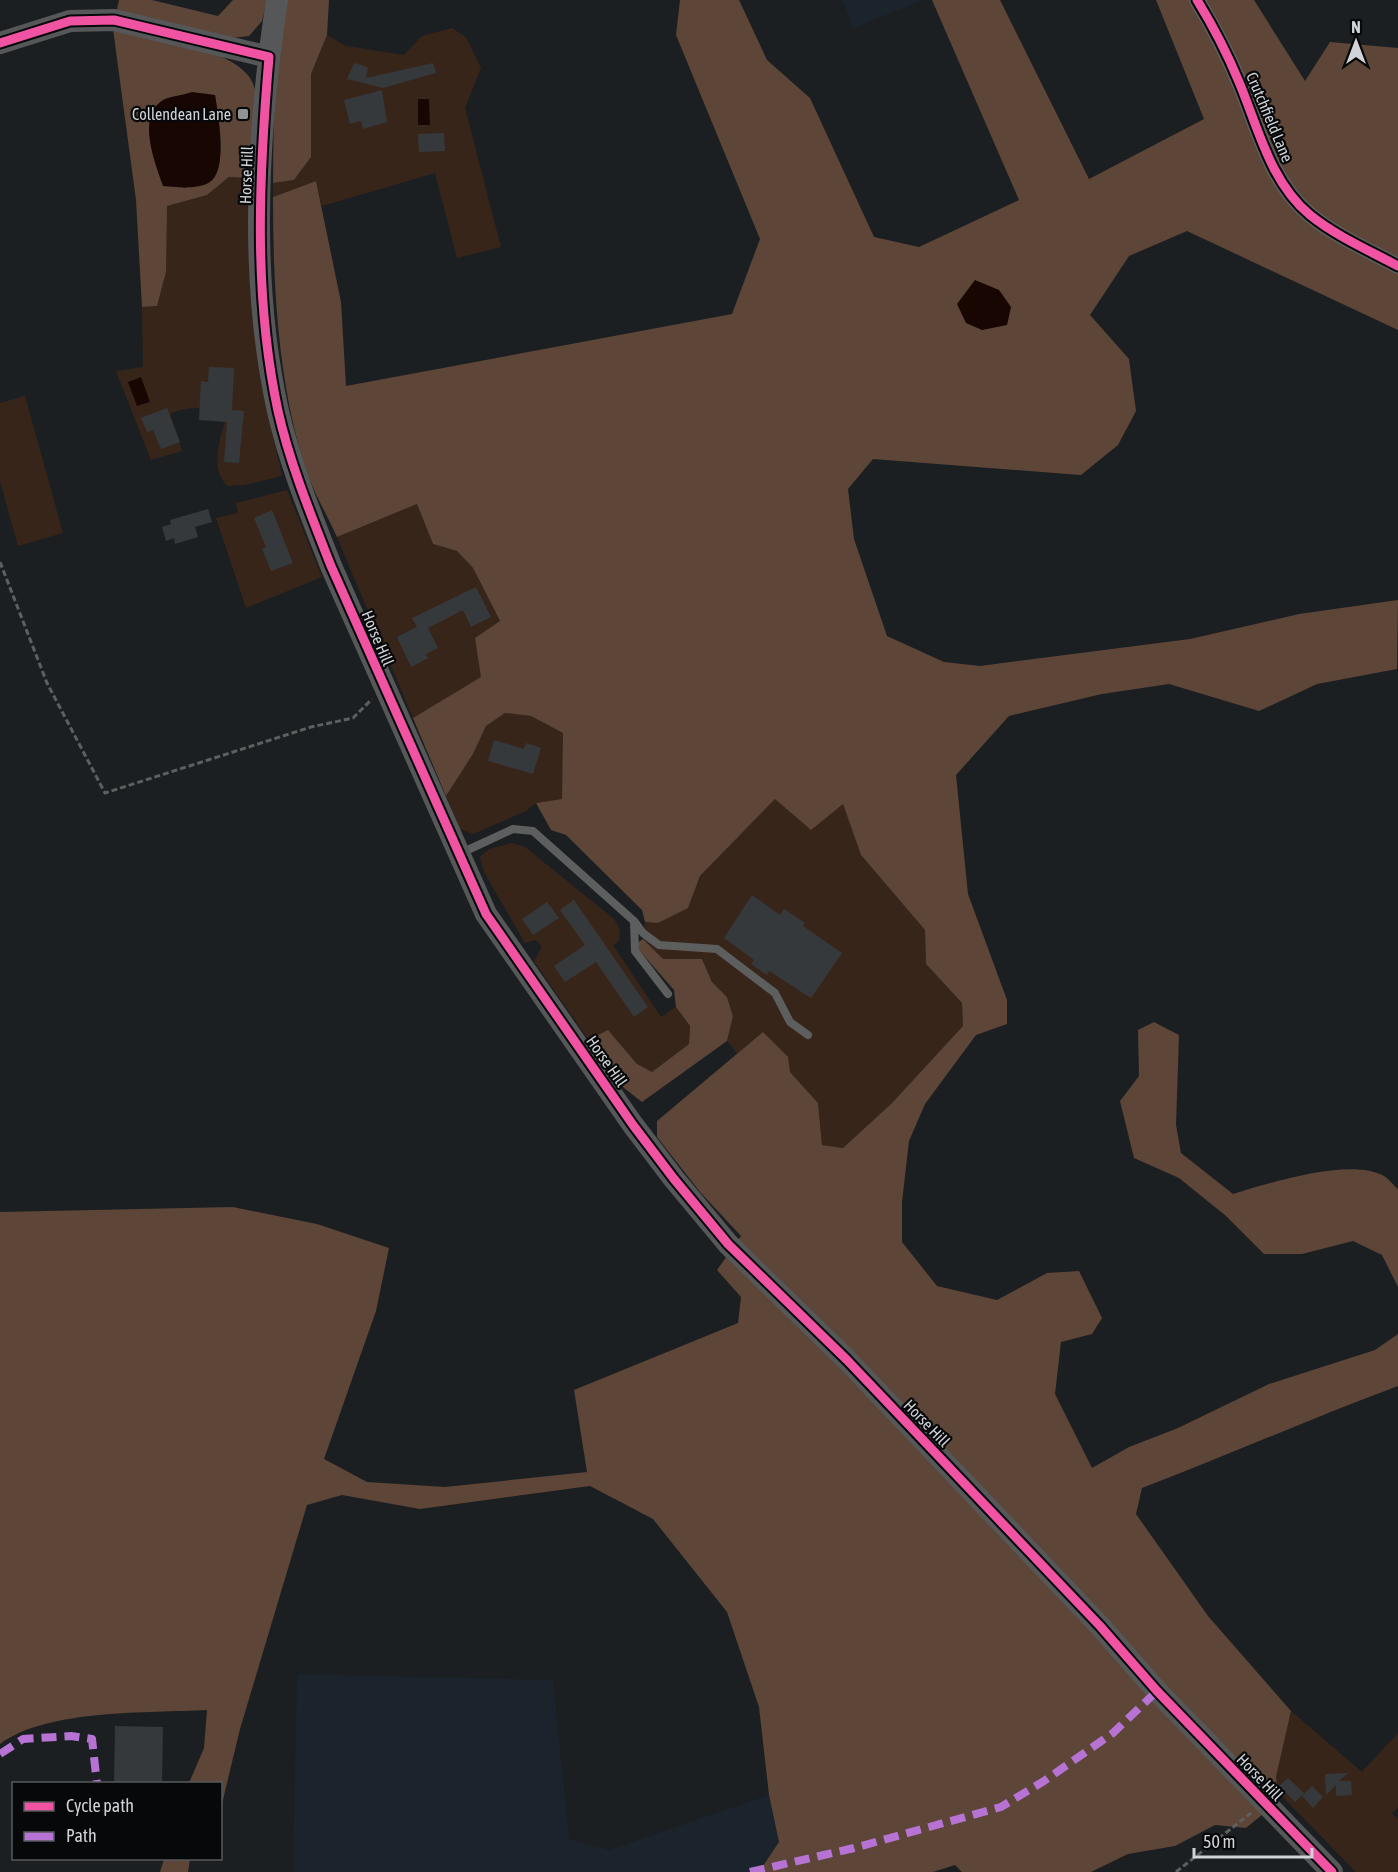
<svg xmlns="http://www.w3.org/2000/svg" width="1398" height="1872" viewBox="0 0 1398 1872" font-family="'Asap Condensed',sans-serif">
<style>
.built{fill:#1b242c}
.green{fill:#38251a}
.forest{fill:#5d4537;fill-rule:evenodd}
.water{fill:#180603}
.building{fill:#36393b}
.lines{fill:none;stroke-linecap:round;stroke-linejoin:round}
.path{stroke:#5d5f60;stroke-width:3;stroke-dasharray:6 3;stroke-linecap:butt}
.lane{stroke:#5d5f5f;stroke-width:8}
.street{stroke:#5d5f5f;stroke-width:16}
.secondary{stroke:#565758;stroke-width:22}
.quiet{stroke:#b673d3;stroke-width:8;stroke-dasharray:15 8;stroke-linecap:butt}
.cycleway-casing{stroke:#06080a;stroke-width:13}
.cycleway{stroke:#f153a3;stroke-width:9}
.poi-dot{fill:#919497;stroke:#06080a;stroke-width:2}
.labels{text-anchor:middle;stroke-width:4.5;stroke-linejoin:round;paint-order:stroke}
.poi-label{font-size:16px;fill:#d0d3d7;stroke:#06080a;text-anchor:end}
.street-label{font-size:16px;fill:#d0d3d7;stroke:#06080a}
</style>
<rect width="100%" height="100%" fill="#1c1f21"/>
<!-- built -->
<path class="built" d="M842,0H923L854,28Z
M297,1674L553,1680L569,1839L609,1850L769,1795L779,1842L759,1872H293Z"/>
<!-- green -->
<path class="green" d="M452,28L466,37L481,68L465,108L501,247L457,258L435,173L322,206L316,181L273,197V183L294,180L311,157V74L327,35L346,46L404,55L422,36Z
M229,177L249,178L247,198L260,378L282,476L245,485L227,486C208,466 222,434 228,411C208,408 188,405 170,414L182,451L151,460L116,371L143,367L142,307L157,306L166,272V206L207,195Z
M25,396L63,533L18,546L0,481V403Z
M287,490L322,577L246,608L216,518L238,513L236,503Z
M417,504L433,544L457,551L473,568L500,622L475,638L482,677L413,718L337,537Z
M505,713L531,716L564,733L562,800L536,803L526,811L473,834L460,829L446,796L473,754L486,726Z
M775,798L843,803L861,855L925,930L926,964L962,1003L963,1026L892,1103L843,1148L822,1145L818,1103L790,1072L750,1042L738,1054L727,1041L733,1016L727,997L712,982L702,959H663L643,939L645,922L658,923L688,908L700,876Z
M512,843L525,847L614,919L620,929L619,941L613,945L661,1017L676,1007L690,1026L689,1044L652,1072L637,1064L608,1031L588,1039L534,961L542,947L536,940L525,943L484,872L480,857L489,849Z
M1291,1711L1362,1772L1398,1733V1807L1392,1813L1398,1819V1872H1356L1278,1792L1276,1777Z"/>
<!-- forest -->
<path class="forest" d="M119,0H152L218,16L233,0H267L262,21L249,36L232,38L116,14Z
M285,0H329L327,35L311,74V157L294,180L273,183L274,91Z
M680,0H739L767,60L810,98L874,237L919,247L1019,200L932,0H1000L1089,179L1204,119L1156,0H1254L1305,81L1330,42L1398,48V330L1187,231L1129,256L1090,315L1129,359L1136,411L1118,445L1081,475L873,459L848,489L854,539L887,636L944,662L980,666L1190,639L1299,614L1398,600L1397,669L1317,684L1259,711L1169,684L1102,694L1009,716L956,775L968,894L1007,1000V1024L976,1035L925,1104L909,1141L902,1202V1242L937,1286L997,1300L1047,1273L1079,1271L1102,1318L1092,1334L1061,1342L1055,1394L1092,1468L1129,1447L1178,1428L1269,1384L1375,1350L1398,1334V1386C1312,1418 1228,1455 1142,1488L1136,1514L1208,1616L1291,1711L1276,1777L1278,1792L1263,1814L1246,1828L1215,1825L1175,1846L1128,1854L1091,1872H962L955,1865L933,1872H759L779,1842L769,1795L759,1707L727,1612L653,1519L590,1486L420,1509L342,1495L307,1505L240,1729L221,1808L220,1784L189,1783L204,1748L207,1710C149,1713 47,1709 0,1744V1212L233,1207L317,1224L389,1248L376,1311L324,1459L367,1482L445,1487L587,1472L574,1390L738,1323L741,1297L717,1270L741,1236L700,1192L657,1137V1121L763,1032L788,1057L790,1072L818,1103L822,1145L843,1148L892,1103L963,1026L962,1003L926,964L925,930L861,855L843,804L811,830L775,799L700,876L688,908L658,923L645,922L642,910L566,835L551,830L536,803L562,799L563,733L531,716L505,713L486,726L473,754L446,796L413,718L481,677L475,638L500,621L473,568L457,551L433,544L417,504L337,537C327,515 314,493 306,470C278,384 273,287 273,197L316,181L341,302L346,386L732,314L760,239L676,35Z
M113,29C147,35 249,49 255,90C258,111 251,155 249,178L229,177L207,195L167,206L166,272L157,306L142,307L136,200ZM215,95C218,116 228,164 211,180C205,185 191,186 183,188Z
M643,939L663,959H702L712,982L727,997L733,1016L727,1041L642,1102L624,1088L588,1040L608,1030L637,1064L652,1072L689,1044L690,1026L676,1007L674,990L639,950L637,943Z
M1154,1022L1179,1035L1176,1125L1181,1153L1233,1194C1270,1183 1350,1157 1384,1176C1389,1179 1394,1186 1398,1189V1287L1382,1255L1353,1241L1302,1254H1264L1226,1216L1179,1178L1134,1158L1120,1101L1139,1076L1138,1030Z
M164,1859H190L188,1872H160Z"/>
<!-- water -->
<path class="water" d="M192,92L215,95C218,115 228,170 210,182C197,190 177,187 163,186C155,163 135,114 165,99C173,96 184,95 192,92Z
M418,99H429L430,125H418Z
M975,280L999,290L1011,307L1007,325L982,330L966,323L957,304Z
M141,377L150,402L137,406L128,382Z"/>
<!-- building -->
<path class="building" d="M354,63L368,67L366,78L433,63L436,73L383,88L347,79Z
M382,90L387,122L363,129L361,121L350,124L344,100Z
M444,133L445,151L419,152L418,134Z
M209,367L234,368L232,410L244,411L239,463L224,462L227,422L199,420L201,381L208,382Z
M167,408L180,442L161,449L153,430L147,432L141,418Z
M208,509L212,522L195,527L198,537L175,544L174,538L166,541L162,527L171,524L170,520Z
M272,510L293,563L271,571L262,549L266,547L254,518Z
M476,587L491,617L471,627L463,610L428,628L438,648L426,654L428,658L411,667L397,637L417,627L412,618Z
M494,740L524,749L526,743L541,748L533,774L488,761Z
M752,895L780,915L784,909L805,923L803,926L842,953L811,998L769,971L767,975L751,964L754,960L724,938Z
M574,900L648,1007L634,1017L596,962L565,982L554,966L585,945L560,910Z
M547,902L559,918L533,935L522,919Z
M115,1726L163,1727L162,1784H114Z
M1348,1773L1339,1781H1351L1352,1795L1336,1796V1785L1326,1795L1325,1774Z
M1288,1778L1304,1793L1295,1802L1279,1786Z
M1312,1786L1323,1797L1313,1808L1302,1796Z"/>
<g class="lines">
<!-- path -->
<path class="path" d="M0,562L47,683L105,793L311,727L353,718L372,699
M1176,1872L1251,1813"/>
<!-- lane -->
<path class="lane" d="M459,854L513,829L533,831L634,921L635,951L668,994
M635,922L643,933L659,945L717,949L775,993L790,1022L808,1035"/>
<!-- street -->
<path class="street" d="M1197,0C1213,26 1227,53 1239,82C1258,127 1270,182 1310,215C1336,236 1368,250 1398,266"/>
<!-- secondary -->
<path class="secondary" d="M277,0C257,132 249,280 278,411C290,464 311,515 331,566L486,914L633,1125L674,1179L728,1244L847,1360L1100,1626L1157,1691L1332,1872
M0,43L70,21L114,20L269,57"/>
<!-- quiet -->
<path class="quiet" d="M0,1754L23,1739L71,1736L92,1739L97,1784
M750,1872L854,1848L1001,1807L1044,1781L1113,1733L1157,1691"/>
<defs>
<path id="cycleway" d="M1197,0C1213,26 1227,53 1239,82C1258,127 1270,182 1310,215C1336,236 1368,250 1398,266
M0,43L70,21L114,20L269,57C259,174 253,295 278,411C290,464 311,515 331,566L486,914L633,1125L674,1179L728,1244L847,1360L1100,1626L1157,1691L1332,1872"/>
</defs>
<!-- cycleway casing -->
<use href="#cycleway" class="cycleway-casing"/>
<!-- cycleway -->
<use href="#cycleway" class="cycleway"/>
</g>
<!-- markers -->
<rect class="poi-dot" x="237" y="108" width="12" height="12" rx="3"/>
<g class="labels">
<!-- poi labels -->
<g class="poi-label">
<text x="231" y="120">Collendean Lane</text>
</g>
<!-- street labels -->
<g class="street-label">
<text transform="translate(1270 117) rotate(67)" y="6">Crutchfield Lane</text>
<text transform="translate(246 175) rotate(-88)" y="6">Horse Hill</text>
<text transform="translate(378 638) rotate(67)" y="6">Horse Hill</text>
<text transform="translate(607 1061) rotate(55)" y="6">Horse Hill</text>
<text transform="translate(927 1423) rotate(46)" y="6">Horse Hill</text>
<text transform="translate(1260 1777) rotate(46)" y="6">Horse Hill</text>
</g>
</g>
<!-- legend -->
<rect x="12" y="1782" width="210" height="78" fill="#06080a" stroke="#57595c" stroke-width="1.5"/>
<rect x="24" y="1802" width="30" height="9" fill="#f153a3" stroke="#57595c" stroke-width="1.5"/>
<text x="66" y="1812" font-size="18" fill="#d0d3d7">Cycle path</text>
<rect x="24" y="1832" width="30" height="9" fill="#b673d3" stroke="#57595c" stroke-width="1.5"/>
<text x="66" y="1842" font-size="18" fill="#d0d3d7">Path</text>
<!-- north arrow -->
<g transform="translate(1356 42)" stroke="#06080a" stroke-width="4.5" paint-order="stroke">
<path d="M0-4.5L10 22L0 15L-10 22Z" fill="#d0d3d7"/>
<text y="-9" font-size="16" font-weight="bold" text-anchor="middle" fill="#d0d3d7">N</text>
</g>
<!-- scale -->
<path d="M1194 1848v9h118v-9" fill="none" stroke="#d0d3d7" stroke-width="3"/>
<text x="1203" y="1848" font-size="18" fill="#d0d3d7" stroke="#06080a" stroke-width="4.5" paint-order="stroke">50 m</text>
</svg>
